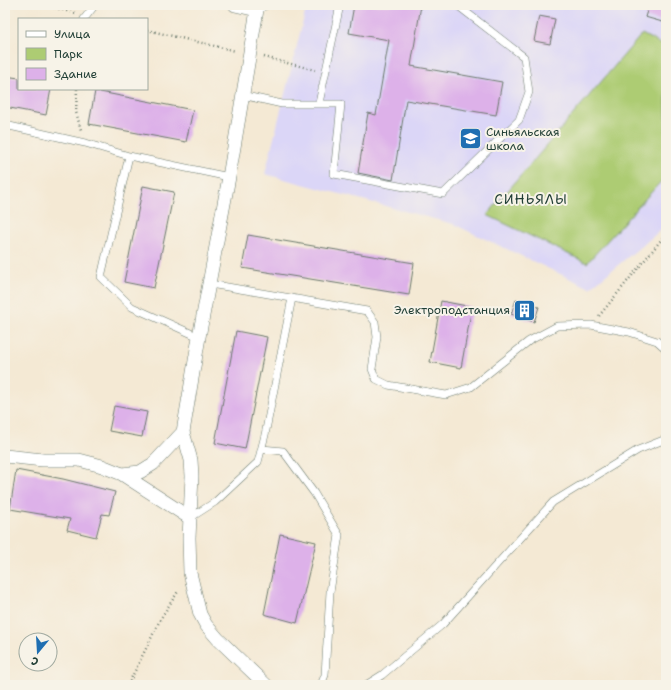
<svg xmlns="http://www.w3.org/2000/svg" width="671" height="690" viewBox="0 0 671 690" font-family="'Shantell Sans',sans-serif">
<style>
.built{fill:#dbd6f7}
.green{fill:#adcc73;stroke:#668454}
.building{fill:#ddb1e9}
.lines{fill:none;stroke-linecap:round;stroke-linejoin:round}
.service-casing{stroke:#6a796c;stroke-width:8}
.minor-casing{stroke:#6a796c;stroke-width:14}
.path{stroke:#6a796c;stroke-width:2.5;stroke-dasharray:1 3;stroke-linecap:butt}
.service{stroke:#fff;stroke-width:7}
.minor{stroke:#fff;stroke-width:13}
.labels{text-anchor:middle;stroke-width:4;stroke-linejoin:round;paint-order:stroke}
.poi-label{font-size:12px;fill:#1f3d34;stroke:#f7f3e8;text-anchor:start}
.quarter-label{font-size:14px;letter-spacing:1px;fill:#1f3d34;stroke:#f7f3e8}
</style>
<rect width="100%" height="100%" fill="#f7f3e8"/>
<filter id="ink" filterUnits="userSpaceOnUse"><feTurbulence type="fractalNoise" baseFrequency=".025" numOctaves="2"/><feDisplacementMap in="SourceGraphic" scale="8" xChannelSelector="R" yChannelSelector="G"/><feConvolveMatrix kernelMatrix="1 2 1 2 8 2 1 2 1" color-interpolation-filters="sRGB"/></filter>
<filter id="wash" filterUnits="userSpaceOnUse"><feTurbulence type="fractalNoise" baseFrequency=".012" numOctaves="4" result="noise"/><feDisplacementMap in="SourceGraphic" scale="16" xChannelSelector="R" yChannelSelector="G"/><feGaussianBlur stdDeviation="0.9" result="paint"/><feColorMatrix in="noise" values="0 0 0 0 0 0 0 0 0 0 0 0 0 0 0 0 0 1.4 0 .05"/><feComposite in="paint" operator="in"/></filter>
<g filter="url(#wash)">
<rect width="100%" height="100%" fill="#f4e9d4"/>
<!-- built -->
<path class="built" d="M307,5H666V226L590,288L453,224L265,174Z"/>
<!-- green -->
<path class="green" d="M642,34L666,47V176L587,263L487,215Z"/>
<g id="blocks">
<!-- building -->
<path class="building" d="M354,5H421L411,66L502,82L496,115L406,100L393,180L358,173L368,113L376,115L389,40L349,33Z
M649,5L666,10V23L645,17Z
M539,16L555,19L550,44L534,41Z
M5,76L19,78V89H51L46,115L5,107Z
M95,91L193,110L186,142L89,124Z
M143,186L174,192L154,288L124,282Z
M248,235L414,263L409,295L242,268Z
M516,300L539,307L534,322L511,314Z
M441,301L472,307L461,368L430,362Z
M236,331L267,337L245,449L215,443Z
M114,406L147,412L142,437L109,431Z
M16,470L63,479L115,492L109,515L102,514L96,537L67,530L70,519L10,509Z
M280,534L316,542L297,623L264,614Z"/>
</g>
</g>
<g filter="url(#ink)">
<use href="#blocks" fill-opacity="0" stroke="#6a796c" stroke-width="1"/>
<g class="lines">
<defs>
<path id="service" d="M257,10L267,5
M84,19L95,5
M242,95L282,104H341L334,174L443,194L519,120L529,92L524,57L457,5
M319,103L340,5
M5,125L85,143L129,156L229,177
M129,156L101,277L132,307L199,337
M210,284L367,311L375,322L377,337L372,369L376,379L388,385L446,395L471,387L529,341L557,326L591,325L629,332L657,341L666,349
M262,449L283,451L314,493L339,535L330,592L325,675L321,685
M190,518L215,502L258,462L265,435L292,298
M366,685L382,675L443,624L553,502L638,450L666,439"/>
<path id="minor" d="M235,5L257,10L229,177L199,337L183,432L191,460L192,476L189,538L190,573L200,614L206,625L218,639L266,685
M5,456L43,460H79L102,466L122,474L140,472L153,464L183,432
M122,474L190,518"/>
</defs>
<!-- service casing -->
<use href="#service" class="service-casing"/>
<!-- minor casing -->
<use href="#minor" class="minor-casing"/>
<!-- path -->
<path class="path" d="M43,5L75,13
M147,30L236,51
M264,57L315,70
M77,89L76,112L81,130
M599,316L666,234
M128,685L161,618L179,590"/>
<!-- service -->
<use href="#service" class="service"/>
<!-- minor -->
<use href="#minor" class="minor"/>
</g>
</g>
<!-- icons -->
<defs>
<symbol id="school-square" viewBox="-11 -11 22 22"><rect x="-9" y="-9" width="18" height="18" rx="4" fill="#1f6fb2" stroke="#f7f3e8"/><path d="M0-5L7-2L0 1L-7-2ZM-4 1L0 2.5L4 1V4Q0 6-4 4Z" fill="#fff"/></symbol>
<symbol id="building-square" viewBox="-11 -11 22 22"><rect x="-9" y="-9" width="18" height="18" rx="4" fill="#1f6fb2" stroke="#f7f3e8"/><path d="M-4-6H4V6H1V3H-1V6H-4ZM-2.5-4.3h1.7v1.8h-1.7ZM.8-4.3h1.7v1.8H.8ZM-2.5-1h1.7V.8h-1.7ZM.8-1h1.7V.8H.8Z" fill="#fff"/></symbol>
</defs>
<g fill-rule="evenodd">
<use href="#school-square" x="458" y="126" width="25" height="25"/>
<use href="#building-square" x="512" y="298" width="25" height="25"/>
</g>
<g class="labels">
<!-- poi labels -->
<g class="poi-label">
<text x="486" y="136">Синьяльская<tspan x="486" dy="14">школа</tspan></text>
<text x="510" y="314" text-anchor="end">Электроподстанция</text>
</g>
<!-- quarter labels -->
<g class="quarter-label">
<text x="531" y="204">СИНЬЯЛЫ</text>
</g>
</g>
<!-- margin -->
<rect width="671" height="690" fill="none" stroke="#f7f3e8" stroke-width="20"/>
<!-- legend -->
<rect x="18" y="18" width="130" height="72" fill="#f7f3e8" stroke="#a1aaa0"/>
<rect x="26" y="31" width="20" height="6" fill="#ffffff" stroke="#a1aaa0"/>
<text x="54" y="38" font-size="12" fill="#1f3d34">Улица</text>
<rect x="26" y="48" width="20" height="12" fill="#adcc73" stroke="#a1aaa0"/>
<text x="54" y="58" font-size="12" fill="#1f3d34">Парк</text>
<rect x="26" y="68" width="20" height="12" fill="#ddb1e9" stroke="#a1aaa0"/>
<text x="54" y="78" font-size="12" fill="#1f3d34">Здание</text>
<!-- north arrow -->
<g transform="translate(38 652) rotate(198)"><circle r="19" fill="#f7f3e8" stroke="#a1aaa0"/>
<path d="M0-3L7 15L0 10L-7 15Z" fill="#1f6fb2"/>
<text y="-6" font-size="11" font-weight="bold" text-anchor="middle" fill="#1f3d34">С</text>
</g>
</svg>
